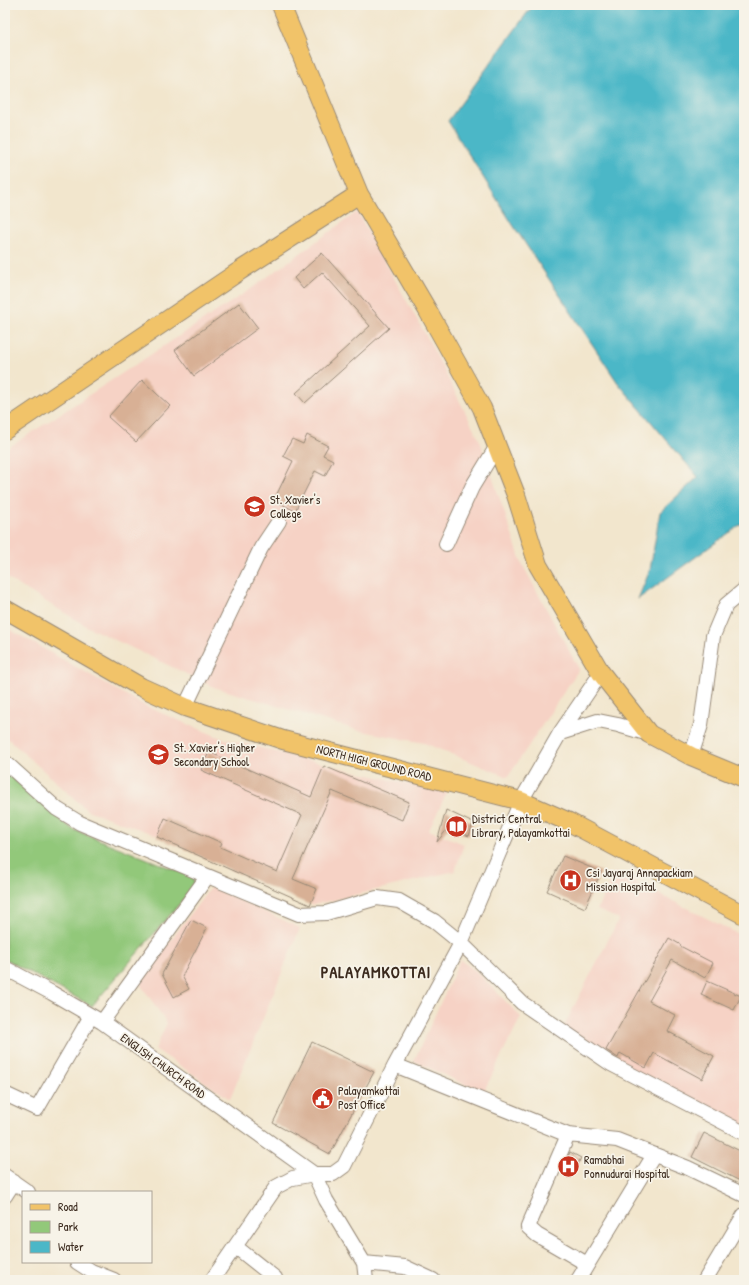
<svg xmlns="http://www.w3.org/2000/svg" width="749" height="1285" viewBox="0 0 749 1285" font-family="'Patrick Hand',sans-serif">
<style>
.built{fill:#f6d2c5}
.green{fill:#92c87a;stroke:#66794c}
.water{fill:#4bb7c7;stroke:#437072}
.building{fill:#d8b095}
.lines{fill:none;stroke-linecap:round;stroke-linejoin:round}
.minor-casing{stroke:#968876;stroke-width:16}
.major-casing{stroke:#968876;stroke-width:20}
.minor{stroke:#fff;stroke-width:14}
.major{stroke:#f1c369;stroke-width:18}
.labels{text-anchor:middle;stroke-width:3.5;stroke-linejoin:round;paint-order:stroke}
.poi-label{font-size:12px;fill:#3b2a1e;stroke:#f7f3e8;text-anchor:start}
.street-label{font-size:12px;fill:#3b2a1e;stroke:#f7f3e8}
.district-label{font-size:16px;font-weight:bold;letter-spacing:1px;fill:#3b2a1e;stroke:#f7f3e8}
</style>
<rect width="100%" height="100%" fill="#f7f3e8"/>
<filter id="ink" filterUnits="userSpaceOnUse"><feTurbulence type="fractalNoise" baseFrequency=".025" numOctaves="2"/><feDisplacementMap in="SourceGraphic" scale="8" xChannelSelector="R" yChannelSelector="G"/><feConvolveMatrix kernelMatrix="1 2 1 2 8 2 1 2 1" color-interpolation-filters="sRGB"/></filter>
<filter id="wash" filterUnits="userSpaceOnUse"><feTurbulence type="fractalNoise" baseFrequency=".012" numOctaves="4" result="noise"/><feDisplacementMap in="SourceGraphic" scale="16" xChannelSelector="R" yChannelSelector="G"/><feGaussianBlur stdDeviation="0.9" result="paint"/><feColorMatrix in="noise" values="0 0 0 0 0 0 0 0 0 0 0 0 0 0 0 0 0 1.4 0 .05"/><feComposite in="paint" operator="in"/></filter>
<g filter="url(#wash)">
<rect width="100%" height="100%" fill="#f2e6cd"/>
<!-- built -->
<path class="built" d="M357,212L429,341L480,441L522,564L579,669L508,777L424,743L357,730L214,687L88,627L5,577V450L248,291Z
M5,627L147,707L221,738L360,773L447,792L429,830L464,844L455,871L313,905L156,835L87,810L5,736Z
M615,872L744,937V1127L620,1065L563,1028L619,919L597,910Z
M211,887L300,928L230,1099L155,1049L167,1023L139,982Z
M460,960L476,971L521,1017L483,1093L414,1061Z"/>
<!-- green -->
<path class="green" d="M5,772L72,829L193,877L194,887L92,1006L5,959Z"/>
<!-- water -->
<path class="water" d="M533,5H744V522L638,599L650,570L660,512L698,477L618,383L513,225L448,121Z"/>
<g id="blocks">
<!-- building -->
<path class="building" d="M322,253L389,328L305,403L296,393L370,326L322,272L303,289L294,278Z
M239,303L258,328L194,376L175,350Z
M142,380L170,406L136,442L108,417Z
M307,435L328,446L323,455L333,460L325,476L315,471L295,511L274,500L293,461L283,456L292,439L303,444Z
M209,752L311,797L324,766L409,802L402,820L332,791L293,879L317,889L310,905L157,837L165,818L222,843L220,847L277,872L302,815L201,770Z
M446,810L473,823L469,836L448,828L437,842Z
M563,856L601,872L585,908L547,891Z
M191,920L207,928L182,976L189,989L174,997L162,974Z
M669,938L681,945L680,946L713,963L705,978L672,960L649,1001L675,1015L667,1031L714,1056L702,1079L654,1053L646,1068L620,1053L618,1058L606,1050Z
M707,981L741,996L734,1010L701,995Z
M312,1042L374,1072L330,1154L273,1123Z
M704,1133L744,1153V1183L692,1157Z
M570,1152L581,1158L572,1175L562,1170Z"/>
</g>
</g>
<g filter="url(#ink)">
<use href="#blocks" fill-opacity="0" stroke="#968876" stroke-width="1"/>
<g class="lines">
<defs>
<path id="minor" d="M446,544L472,487L497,446
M185,707L261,548L279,521
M560,733L598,721L618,725L649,734
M691,756L701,725L713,636L726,605L744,590
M5,762L57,809L80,823L299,914L326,913L377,898L399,901L434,921L461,943L522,1003L611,1064L744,1133
M5,968L52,993L102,1022L314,1174
M102,1022L207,877
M395,1065L568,1135L617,1140L688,1168L744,1195
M5,1094L37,1109L91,1016
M568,1135L528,1227L537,1235L587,1264
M314,1174L326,1200L364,1263L366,1280
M5,1176L28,1192
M5,1196L14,1182
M236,1247L275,1278V1280
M77,1262L91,1271L114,1280
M364,1263L405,1267L433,1280
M212,1280L276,1187L293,1178L314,1174H333L344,1166L395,1065L461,943L521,801L560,733L601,673
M578,1280L654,1155
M705,1280L744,1215"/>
<path id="major" d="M281,5L359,194L428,311L482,408L516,495L538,565L601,673L649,734L691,756L744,778
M5,430L241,270L359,194
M5,609L141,687L185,707L283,740L521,801L569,822L744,915"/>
</defs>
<!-- minor casing -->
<use href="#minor" class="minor-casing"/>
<!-- major casing -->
<use href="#major" class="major-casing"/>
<!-- minor -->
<use href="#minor" class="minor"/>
<!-- major -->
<use href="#major" class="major"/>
</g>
</g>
<!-- icons -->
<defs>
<symbol id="university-disc" viewBox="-11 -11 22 22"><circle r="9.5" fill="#c8321e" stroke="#f7f3e8"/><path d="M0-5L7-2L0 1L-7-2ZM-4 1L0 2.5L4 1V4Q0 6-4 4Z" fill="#fff"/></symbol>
<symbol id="school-disc" viewBox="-11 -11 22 22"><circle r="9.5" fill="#c8321e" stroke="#f7f3e8"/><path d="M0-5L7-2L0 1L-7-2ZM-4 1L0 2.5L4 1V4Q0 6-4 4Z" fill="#fff"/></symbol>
<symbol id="library-disc" viewBox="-11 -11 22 22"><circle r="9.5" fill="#c8321e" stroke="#f7f3e8"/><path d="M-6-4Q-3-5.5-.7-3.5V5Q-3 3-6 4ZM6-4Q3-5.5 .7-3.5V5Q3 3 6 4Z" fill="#fff"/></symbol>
<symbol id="hospital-disc" viewBox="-11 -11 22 22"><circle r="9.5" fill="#c8321e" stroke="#f7f3e8"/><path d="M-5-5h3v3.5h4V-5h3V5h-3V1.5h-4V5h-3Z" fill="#fff"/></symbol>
<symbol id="civic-disc" viewBox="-11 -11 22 22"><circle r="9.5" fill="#c8321e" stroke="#f7f3e8"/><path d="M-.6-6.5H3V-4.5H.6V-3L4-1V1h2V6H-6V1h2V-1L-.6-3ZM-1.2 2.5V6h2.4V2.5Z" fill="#fff"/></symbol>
</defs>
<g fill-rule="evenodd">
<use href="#university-disc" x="242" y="494" width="25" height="25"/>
<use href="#school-disc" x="146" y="742" width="25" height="25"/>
<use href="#library-disc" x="444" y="814" width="25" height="25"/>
<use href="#hospital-disc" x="558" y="868" width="25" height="25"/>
<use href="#civic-disc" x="310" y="1086" width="25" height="25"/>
<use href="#hospital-disc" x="556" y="1154" width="25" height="25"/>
</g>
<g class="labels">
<!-- poi labels -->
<g class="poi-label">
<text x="270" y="504">St. Xavier's<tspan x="270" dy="14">College</tspan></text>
<text x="174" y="752">St. Xavier's Higher<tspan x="174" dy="14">Secondary School</tspan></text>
<text x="472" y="823">District Central<tspan x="472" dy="14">Library, Palayamkottai</tspan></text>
<text x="586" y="877">Csi Jayaraj Annapackiam<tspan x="586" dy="14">Mission Hospital</tspan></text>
<text x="338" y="1095">Palayamkottai<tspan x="338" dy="14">Post Office</tspan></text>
<text x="584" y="1164">Ramabhai<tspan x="584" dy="14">Ponnudurai Hospital</tspan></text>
</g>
<!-- street labels -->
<g class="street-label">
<text transform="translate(374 763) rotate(14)" y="4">NORTH HIGH GROUND ROAD</text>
<text transform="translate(163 1066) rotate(36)" y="4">ENGLISH CHURCH ROAD</text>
</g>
<!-- district labels -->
<g class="district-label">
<text x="376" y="978">PALAYAMKOTTAI</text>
</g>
</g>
<!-- margin -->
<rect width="749" height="1285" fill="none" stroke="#f7f3e8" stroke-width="20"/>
<!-- legend -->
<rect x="22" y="1191" width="130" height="72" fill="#f7f3e8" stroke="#aca397"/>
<rect x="30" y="1204" width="20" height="6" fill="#f1c369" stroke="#aca397"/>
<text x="58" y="1211" font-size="12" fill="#3b2a1e">Road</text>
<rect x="30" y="1221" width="20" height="12" fill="#92c87a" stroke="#aca397"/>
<text x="58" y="1231" font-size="12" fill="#3b2a1e">Park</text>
<rect x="30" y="1241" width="20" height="12" fill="#4bb7c7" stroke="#aca397"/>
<text x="58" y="1251" font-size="12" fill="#3b2a1e">Water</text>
</svg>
